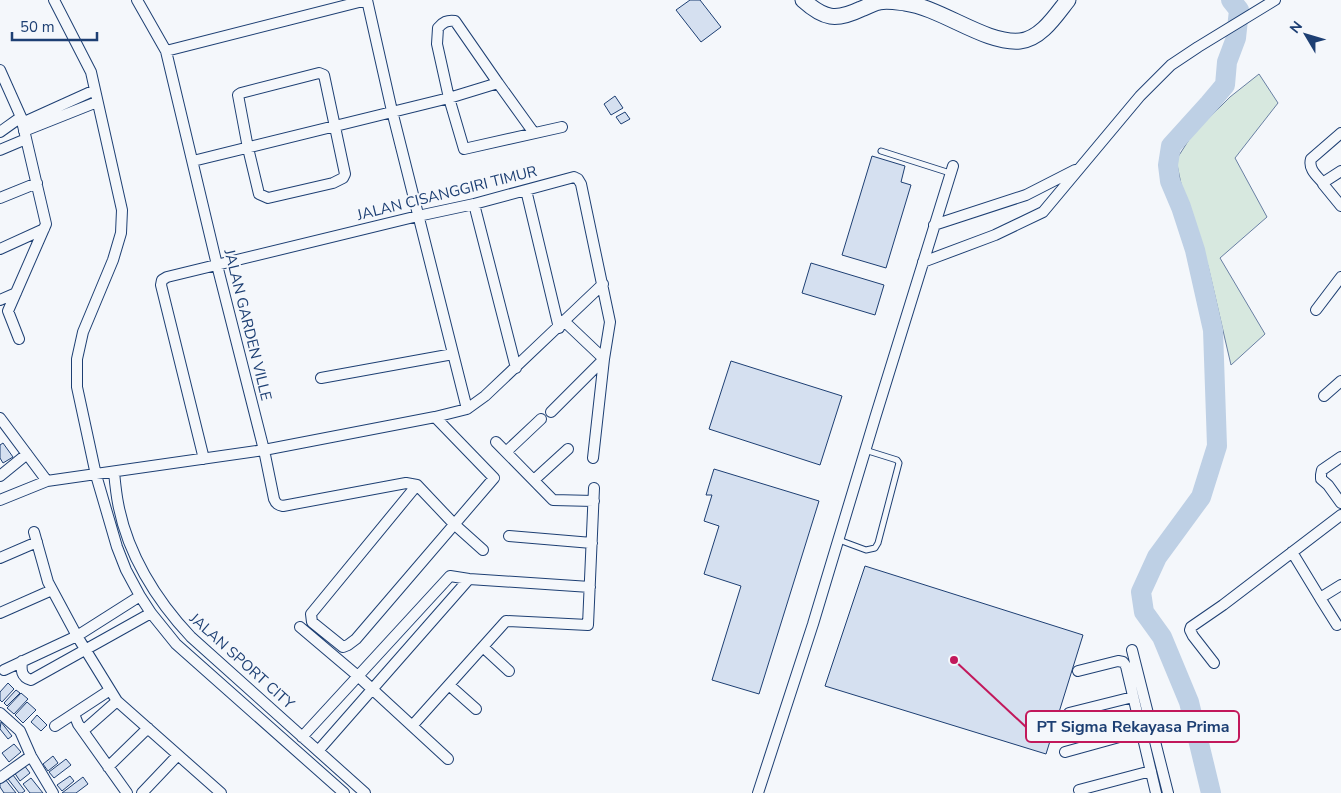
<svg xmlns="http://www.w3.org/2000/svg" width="1341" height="793" viewBox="0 0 1341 793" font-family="'Nunito Sans',sans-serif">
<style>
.green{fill:#d7e8df;stroke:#687fa3}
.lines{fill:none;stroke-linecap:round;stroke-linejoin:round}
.river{stroke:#bed0e5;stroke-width:20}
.building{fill:#d5e0f0;stroke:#1d3f73}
.lane-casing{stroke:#1d3f73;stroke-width:7}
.street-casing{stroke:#1d3f73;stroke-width:12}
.secondary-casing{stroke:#1d3f73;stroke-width:17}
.lane{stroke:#f4f7fb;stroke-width:5}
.street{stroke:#f4f7fb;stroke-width:10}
.secondary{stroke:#f4f7fb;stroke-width:15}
.labels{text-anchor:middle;stroke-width:4;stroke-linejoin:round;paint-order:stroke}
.street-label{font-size:15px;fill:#1d3f73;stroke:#f4f7fb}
.leader{fill:none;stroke:#c2185b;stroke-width:2}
.callout-dot{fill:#c2185b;stroke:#f4f7fb;stroke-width:2}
.callout{fill:#f4f7fb;stroke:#c2185b;stroke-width:2}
.callout-label{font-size:16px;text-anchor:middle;font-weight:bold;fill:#1d3f73}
</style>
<rect width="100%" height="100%" fill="#f4f7fb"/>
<!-- green -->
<path class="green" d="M1259,74L1278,103L1235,158L1267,217L1220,258L1265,334L1231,365L1208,266L1184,198L1176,160L1192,135L1230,97Z"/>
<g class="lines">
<!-- river -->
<path class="river" d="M1211,793L1189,702L1162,637L1144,612L1141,592L1157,557L1201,497L1217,446L1213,330L1195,250L1181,207L1170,181L1168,165L1171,146L1209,104L1225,85L1227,62L1236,38L1239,10L1231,0"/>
</g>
<!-- building -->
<path class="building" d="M690,0H700L721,27L701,42L676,10Z
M615,96L623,108L611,115L604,104Z
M625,112L630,119L621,124L616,117Z
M872,156L905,166L901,182L911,185L886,268L842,255Z
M811,263L884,285L875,315L802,293Z
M731,361L842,396L820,465L709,429Z
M3,443L13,457L3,463L0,458V445Z
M714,469L819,501L759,694L712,680L741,586L704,574L719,526L704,521L712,495H706Z
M865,566L1083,635L1046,754L825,686Z
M8,683L14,689L2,702L0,700V692Z
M16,690L20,693L7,706L4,703Z
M21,693L28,699L14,714L7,708Z
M27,702L36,710L23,723L15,715Z
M37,715L47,725L41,731L31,722Z
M1,722L12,736L8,739L0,729Z
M14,744L21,752L9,762L2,753Z
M53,756L58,763L48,771L43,764Z
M66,759L71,765L54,778L49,772Z
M24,765L30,773L20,781L14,772Z
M13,775L25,791L22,793H19L8,779Z
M70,776L74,781L62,791L57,785Z
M83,777L88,784L76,793H62Z
M31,778L43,793H30L23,784Z
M5,779L16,793H4L0,787V783Z"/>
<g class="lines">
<defs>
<path id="lane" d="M881,151L950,173
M839,540L866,550L875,548L878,543L899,463L897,460L865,450"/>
<path id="street" d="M54,0L91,72L122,210L121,233L113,260L83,332L77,359V387L96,475L117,547L126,570L140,596L151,613L176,644L344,793
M367,0L392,111L467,409
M166,51L367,0
M0,70L21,117L46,224L8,311L19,339
M319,73L324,75L345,174L343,178L333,183L268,198L259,194L248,148L238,95L241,93Z
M498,83L534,133
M22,123L95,90
M24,131L97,102
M0,132L21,117
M0,150L26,139
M193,161L449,98L498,83L455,21C447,20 443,22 438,28L437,44L449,98L464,149L562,127
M1341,171L1324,182L1323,184L1341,206
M1323,183C1317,176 1308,169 1311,159L1341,133
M526,190L559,328
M0,198L37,183
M474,204L516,368
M934,225L1026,195L1075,170
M0,249L44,229
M923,262L995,235L1043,212L1140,96L1171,65L1198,47L1275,0
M0,300L16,293
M1316,310L1341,277
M321,378L453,354
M1324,396L1341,381
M551,412L604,359
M0,418L47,481
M496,442L553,500L594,501
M506,452L541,419
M1341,457L1322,470L1321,475V479L1328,485L1341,503
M593,458L604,359
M204,459L161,285L162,280L167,277L418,216L474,204L574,177L578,179L581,184L610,322L604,359L565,322
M114,472C115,482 116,493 118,503C127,553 156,600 191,637L365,793
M0,476L27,454
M534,480L568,449
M417,485L311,614L312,622L343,647L348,645L356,639L494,478L435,417
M0,500L47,481L264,450L217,265L166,51L137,0
M34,532L48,582L77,636L117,701L221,793
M509,536L592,543
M483,550L454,524L417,485L406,483L283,506C278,505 276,504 274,499L264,450L435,417L467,409L485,396L603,284
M1292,552L1320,598L1341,585
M0,558L37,542
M1320,598L1337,625
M0,613L52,590
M300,627L359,677L448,759
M483,647L509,671
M1132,650L1168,793
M22,661C21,670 21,677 31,680L151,613
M1214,663L1193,636L1190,630L1191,627L1223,605L1341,515
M4,670L77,636L140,596
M1078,671L1118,661L1123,662L1126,666L1156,793
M449,685L476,709
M0,713L20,731L31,756L53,793
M1069,713L1133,697
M74,714L78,724L127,793
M55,726L110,690
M412,726L506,621L588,625L594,488
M83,731L117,701
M302,737L450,576L469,579L590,587
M318,751L469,579
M1065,752L1141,731
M108,767L148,728
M0,778L31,756
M1079,790L1151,771
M142,793L178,755
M758,793L813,624L875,418L953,166"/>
<path id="secondary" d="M803,0C824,19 836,21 861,9C867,7 873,3 879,2C887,0 897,2 905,3C942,8 985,44 1020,41C1041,39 1056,15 1068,0"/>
</defs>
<!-- lane casing -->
<use href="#lane" class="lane-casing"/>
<!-- street casing -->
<use href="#street" class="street-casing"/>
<!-- secondary casing -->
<use href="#secondary" class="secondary-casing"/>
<!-- lane -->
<use href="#lane" class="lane"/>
<!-- street -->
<use href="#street" class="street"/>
<!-- secondary -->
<use href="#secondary" class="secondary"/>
</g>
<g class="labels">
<!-- street labels -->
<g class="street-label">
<text transform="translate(447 193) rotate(-14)" y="5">JALAN CISANGGIRI TIMUR</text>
<text transform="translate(248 325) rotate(76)" y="5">JALAN GARDEN VILLE</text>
<text transform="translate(242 661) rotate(42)" y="5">JALAN SPORT CITY</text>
</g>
</g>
<!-- callouts -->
<path class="leader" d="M954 660L1026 727"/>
<circle class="callout-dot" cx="954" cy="660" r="5"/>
<rect class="callout" x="1026" y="711" width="213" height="31" rx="5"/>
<g class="callout-label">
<text x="1133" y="732">PT Sigma Rekayasa Prima</text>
</g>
<!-- north arrow -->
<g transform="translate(1306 35) rotate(308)" stroke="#f4f7fb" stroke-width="4" paint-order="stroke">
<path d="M0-4L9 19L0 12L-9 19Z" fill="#1d3f73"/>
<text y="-8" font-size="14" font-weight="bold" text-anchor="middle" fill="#1d3f73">N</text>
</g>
<!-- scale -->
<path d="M12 32v8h85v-8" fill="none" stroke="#1d3f73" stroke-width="2.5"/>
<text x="20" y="32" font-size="15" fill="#1d3f73" stroke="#f4f7fb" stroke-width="4" paint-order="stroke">50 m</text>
</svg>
